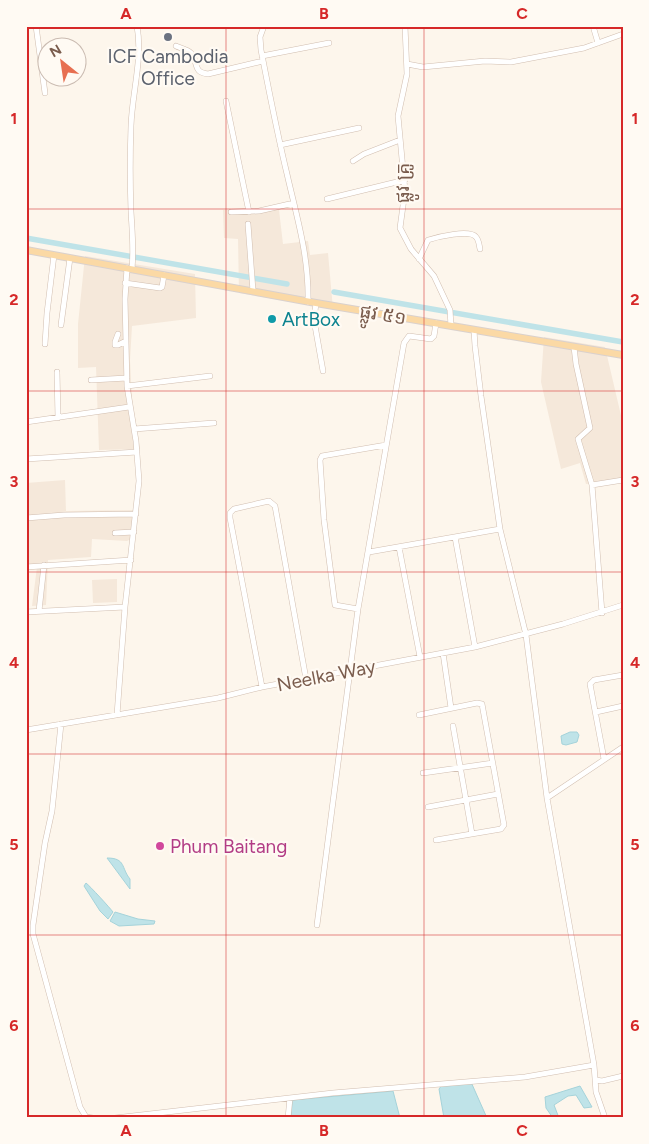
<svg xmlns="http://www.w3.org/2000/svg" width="649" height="1144" viewBox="0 0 649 1144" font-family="Figtree,'Noto Sans Khmer',sans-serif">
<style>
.residential{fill:#f5e8da}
.water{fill:#bfe3e8;stroke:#a5d3da}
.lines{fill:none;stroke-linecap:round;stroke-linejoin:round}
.canal{stroke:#bfe3e8;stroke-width:5.5}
.minor-casing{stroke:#d1beb0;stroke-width:6}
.major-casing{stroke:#dad1cd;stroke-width:8}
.minor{stroke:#fff;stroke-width:5}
.major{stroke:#fbd9a5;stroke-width:6}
.grid{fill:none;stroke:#d62828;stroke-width:1;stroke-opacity:0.55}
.worship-dot{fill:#6b7280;stroke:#fffaf3;stroke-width:2}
.culture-dot{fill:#0f9aa8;stroke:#fffaf3;stroke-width:2}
.hotel-dot{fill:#d1479c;stroke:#fffaf3;stroke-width:2}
.labels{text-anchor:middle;stroke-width:4.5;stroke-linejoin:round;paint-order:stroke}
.worship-label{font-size:19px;fill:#5b616d;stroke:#fffaf3}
.street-label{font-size:19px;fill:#7a5c4d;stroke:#fffaf3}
.culture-label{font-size:19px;fill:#0d838f;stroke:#fffaf3;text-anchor:start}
.hotel-label{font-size:19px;fill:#b23c85;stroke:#fffaf3;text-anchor:start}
.neatline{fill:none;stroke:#d62828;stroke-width:2}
.grid-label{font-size:16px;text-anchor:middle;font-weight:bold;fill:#d62828}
</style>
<rect width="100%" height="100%" fill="#fdf6ec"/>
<!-- residential -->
<path class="residential" d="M223,210H279L283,244L308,241L310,255L328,253L333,309L239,293L238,239L224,238Z
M85,256L195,274L196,318L132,326L130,360L132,400L140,449L99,450L96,367L78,368V324Z
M544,337L605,347L623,424V478L586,484L580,463L561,469L541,382Z
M65,480L66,511L137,510L135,537L127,541L92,539L91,557L48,560L46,605L32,606L37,567H26V483Z
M117,579V602L93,603L92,580Z"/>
<!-- water -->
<path class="water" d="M570,732H577L579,735L577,742L566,745L562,744L561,736Z
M107,858C126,858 121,868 130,879V889Z
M86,883C90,886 110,908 113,912L108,919L100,911L84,886Z
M115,912L138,919L155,921L154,924L119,926L110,921Z
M471,1082L487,1118H444L439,1089L442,1085Z
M580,1086L592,1107L584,1108L576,1095L568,1096L554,1105L559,1118H553L546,1108L545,1097Z
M393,1091L400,1118H291L292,1100Z"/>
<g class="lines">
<!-- canal -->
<path class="canal" d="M26,238L287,284
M334,292L623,342"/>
<defs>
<path id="minor" d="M36,26L45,93
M264,26L260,37L261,50C269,91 277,133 287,174C297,218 309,256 308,302
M405,26L407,74L398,116L405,191L400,228L411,249L434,276L450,310L451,326
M593,26L598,43
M176,46C180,48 187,49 191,53C199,63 192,72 208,74L263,61
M262,56L329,43
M407,64L423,67L485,61L511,62L584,48L623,34
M226,101L249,212
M280,145L359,128
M353,161L364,154L400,140
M327,199L405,180
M231,212L259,211L294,203
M248,224L253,291
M419,259L428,240C437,237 470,229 476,237C479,240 479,245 480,249
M132,269C134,249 132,231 131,211C130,183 130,154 131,126C132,93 143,59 137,26
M125,283L160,288L162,287L164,275
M316,303L314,320L323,371
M61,325L70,258
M474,330L475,346L481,396L500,529L526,635L547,798L594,1065L596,1092L605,1118
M118,334L115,342V345H118L126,341
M45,344L47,313L54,255
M574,347L576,364L590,428L578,439L592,485L602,613
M57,372L58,418
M91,380L127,378
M127,386L210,376
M26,422L129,407
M134,429L214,423
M26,459L137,452
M592,485L623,480
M26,518L64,515L136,514
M115,533L134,532
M455,537L475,647
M399,547L420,657
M369,552L500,529
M26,567L131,560
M358,609L335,605L324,520L320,460L322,456L386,445
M39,611L44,565
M26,612L125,607
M443,653L451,708
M262,687L230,518V513L234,509L269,501L275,506L306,679
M596,712L623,706
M117,715L125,607L139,481L136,441L127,386L125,299L127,268
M419,715L477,703L482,704L504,825L501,829L436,840
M61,724L52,811L45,843L33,925V934L80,1107L86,1117L93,1118
M453,726L472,834
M26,730L218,698L262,687L475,647L563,624L623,605
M604,759L590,684L594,680L623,675
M423,773L493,763
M547,798L623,747
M428,807L498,794
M317,925L358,609L404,343L409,336L431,339L434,336L436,323
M596,1080L602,1081L623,1076
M115,1118L333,1093L525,1077L594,1065
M288,1118L290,1098"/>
<path id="major" d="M26,250L316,303L623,355"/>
</defs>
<!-- minor casing -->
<use href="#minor" class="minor-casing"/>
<!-- major casing -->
<use href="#major" class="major-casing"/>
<!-- minor -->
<use href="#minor" class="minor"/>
<!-- major -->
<use href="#major" class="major"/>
</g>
<!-- grid -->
<path class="grid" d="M226,26V1118M424,26V1118M26,209H623M26,391H623M26,572H623M26,754H623M26,935H623"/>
<!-- markers -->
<circle class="worship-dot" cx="168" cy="37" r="5"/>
<circle class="culture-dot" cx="272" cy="319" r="5"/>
<circle class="hotel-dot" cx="160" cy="846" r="5"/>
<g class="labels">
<!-- worship labels -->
<g class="worship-label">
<text x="168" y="63">ICF Cambodia<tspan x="168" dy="22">Office</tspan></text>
</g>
<!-- street labels -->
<g class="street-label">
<text transform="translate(402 183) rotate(-90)" y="7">ផ្លូវ គ្រូ</text>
<text transform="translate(383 314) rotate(9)" y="7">ផ្លូវ ៥១</text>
<text transform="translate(326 675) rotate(-11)" y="7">Neelka Way</text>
</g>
<!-- culture labels -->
<g class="culture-label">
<text x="282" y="326">ArtBox</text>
</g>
<!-- hotel labels -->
<g class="hotel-label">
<text x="170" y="853">Phum Baitang</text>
</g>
</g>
<!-- border -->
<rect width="649" height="1144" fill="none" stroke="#fffaf3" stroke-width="55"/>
<!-- north arrow -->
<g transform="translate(62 62) rotate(330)"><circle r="24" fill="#fffaf3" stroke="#cabbb1"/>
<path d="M0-4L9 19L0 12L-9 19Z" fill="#e76f51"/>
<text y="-8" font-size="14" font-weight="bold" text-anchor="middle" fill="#7a5c4d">N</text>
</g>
<rect x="28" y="28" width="594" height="1088" class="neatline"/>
<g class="grid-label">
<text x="126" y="19">A</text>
<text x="324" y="19">B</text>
<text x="522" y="19">C</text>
<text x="14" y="124">1</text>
<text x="635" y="124">1</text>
<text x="14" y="305">2</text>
<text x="635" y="305">2</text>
<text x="14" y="487">3</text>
<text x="635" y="487">3</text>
<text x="14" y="668">4</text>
<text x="635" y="668">4</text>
<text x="14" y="850">5</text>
<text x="635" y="850">5</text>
<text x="14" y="1031">6</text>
<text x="635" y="1031">6</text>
<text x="126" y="1136">A</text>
<text x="324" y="1136">B</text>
<text x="522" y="1136">C</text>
</g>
</svg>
